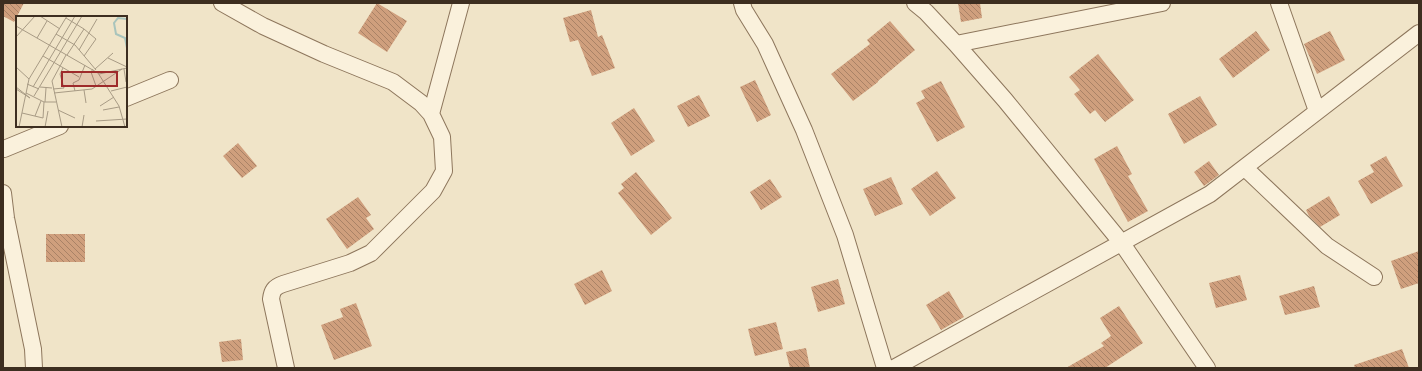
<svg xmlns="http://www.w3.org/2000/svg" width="1422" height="371" viewBox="0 0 1422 371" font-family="'Crimson Pro',serif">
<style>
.building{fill:url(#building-back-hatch)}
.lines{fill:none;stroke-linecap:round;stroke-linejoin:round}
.minor-casing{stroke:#8d765c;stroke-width:18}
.minor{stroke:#faf1dc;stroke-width:16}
.inset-river{fill:none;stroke:#a9c4bc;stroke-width:2}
.inset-road{fill:none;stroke:#a89b85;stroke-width:1}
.view{fill:#9e2a2b;fill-opacity:0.15;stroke:#9e2a2b;stroke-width:2}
.inset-edge{fill:none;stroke:#3d2e20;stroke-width:2}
</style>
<defs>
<pattern id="building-back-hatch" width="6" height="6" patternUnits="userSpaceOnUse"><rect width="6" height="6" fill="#cf9f7d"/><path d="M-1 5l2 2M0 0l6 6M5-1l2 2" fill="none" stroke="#a98266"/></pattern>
</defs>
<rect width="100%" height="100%" fill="#f0e4c8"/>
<!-- building -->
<path class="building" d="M3,3H24L14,22L3,16Z
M377,3L407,21L387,52L358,33Z
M958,3H980L982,18L961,22Z
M591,10L598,37L602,35L615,68L592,76L578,40L570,42L563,18Z
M890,21L915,50L878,81V82L853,101L831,74L870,44L867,40Z
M1256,31L1270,50L1233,78L1219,59Z
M1330,31L1345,60L1317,74L1304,44Z
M1098,54L1134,100L1105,122L1095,110L1090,114L1074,94L1080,90L1069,77Z
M755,80L771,115L757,122L740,87Z
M941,81L965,127L937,142L916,103L925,98L921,91Z
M699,95L710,116L688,127L677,106Z
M1200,96L1217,125L1184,144L1168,114Z
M634,108L655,141L631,156L611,123Z
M238,143L257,166L242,178L223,156Z
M1117,146L1132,174L1128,176L1148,211L1128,222L1094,159Z
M1386,156L1403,186L1371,204L1358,181L1374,172L1370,165Z
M1209,161L1219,175L1204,186L1194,172Z
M937,171L956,198L930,216L911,189Z
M636,172L672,218L651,235L618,193L624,188L621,184Z
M891,177L903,204L875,216L863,189Z
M770,179L782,197L761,210L750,192Z
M1329,196L1340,215L1320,227L1309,216L1306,210Z
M358,197L371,215L366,218L374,229L347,249L326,219Z
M46,234H85V262H46Z
M1419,251V283L1401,289L1391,261Z
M602,270L612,291L585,305L574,284Z
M1240,275L1247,300L1216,308L1209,283Z
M838,279L845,304L818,312L811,287Z
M1314,286L1320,307L1285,315L1279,296Z
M949,291L964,317L941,330L926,305Z
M356,303L372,346L334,360L321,325L343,317L340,309Z
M1119,306L1143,343L1105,368H1066L1104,346L1101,343L1111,336L1100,318Z
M776,322L783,349L755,356L748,329Z
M241,339L243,360L222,362L219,342Z
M806,348L810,368H790L786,352Z
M1402,349L1409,368H1355L1354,365Z"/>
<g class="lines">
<defs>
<path id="minor" d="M222,3L263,26L324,54L393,82L421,103L431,114L442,137L444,171L433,191L371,253L350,263L283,284C274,287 272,291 271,299L286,368
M742,3L744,10L765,44L804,130L845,235L885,368
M915,3L926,12L956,44L1005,100L1121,242L1207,368
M1279,3L1317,111
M956,44L1162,3
M126,98L170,80
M431,114L461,3
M4,149L60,126
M1245,168L1327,246L1374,277
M3,193L6,218L33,349L34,368
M894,368L1210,194L1419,33"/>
</defs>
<!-- minor casing -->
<use href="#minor" class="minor-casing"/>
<!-- minor -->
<use href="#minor" class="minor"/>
</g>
<!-- overview -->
<g transform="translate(16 16)">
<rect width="111" height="111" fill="#f0e4c8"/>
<path class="inset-river" d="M111,3L102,2L98,7L100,18L109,22L111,32"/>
<path class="inset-road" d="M24,0L44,13M50,2L68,13L51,39M0,10L82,57L103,90L109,111M68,13L80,23L68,40M40,18L59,29L80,54M0,21L19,0M21,22L31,5M63,34L81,3M27,40L63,61M92,42L111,51M0,51L13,63M77,53L75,56L80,70M79,53L97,37M108,53L110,66M83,58L111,52M11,68L23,73M0,71L14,82M17,71L59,0M24,71L36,72M0,73L14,82M37,73L48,72L44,58L47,52M68,74L70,87M59,75L57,67L63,64L69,49M95,75L111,71M10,77L28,86H40M38,77L76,73L106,53M18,80L66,0M29,86L30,72M84,90L98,81M42,94L59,102M87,94L103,91M6,97L27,102L28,86M19,100L25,85M80,105L111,103M3,111L13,63L51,0M29,111L32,95M46,111L36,65L50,39M66,111L68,99"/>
<path class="view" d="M46,56H101V70H46Z"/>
<rect width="111" height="111" class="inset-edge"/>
</g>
<!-- border -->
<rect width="1422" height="371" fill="none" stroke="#3d2e20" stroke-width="8"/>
</svg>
